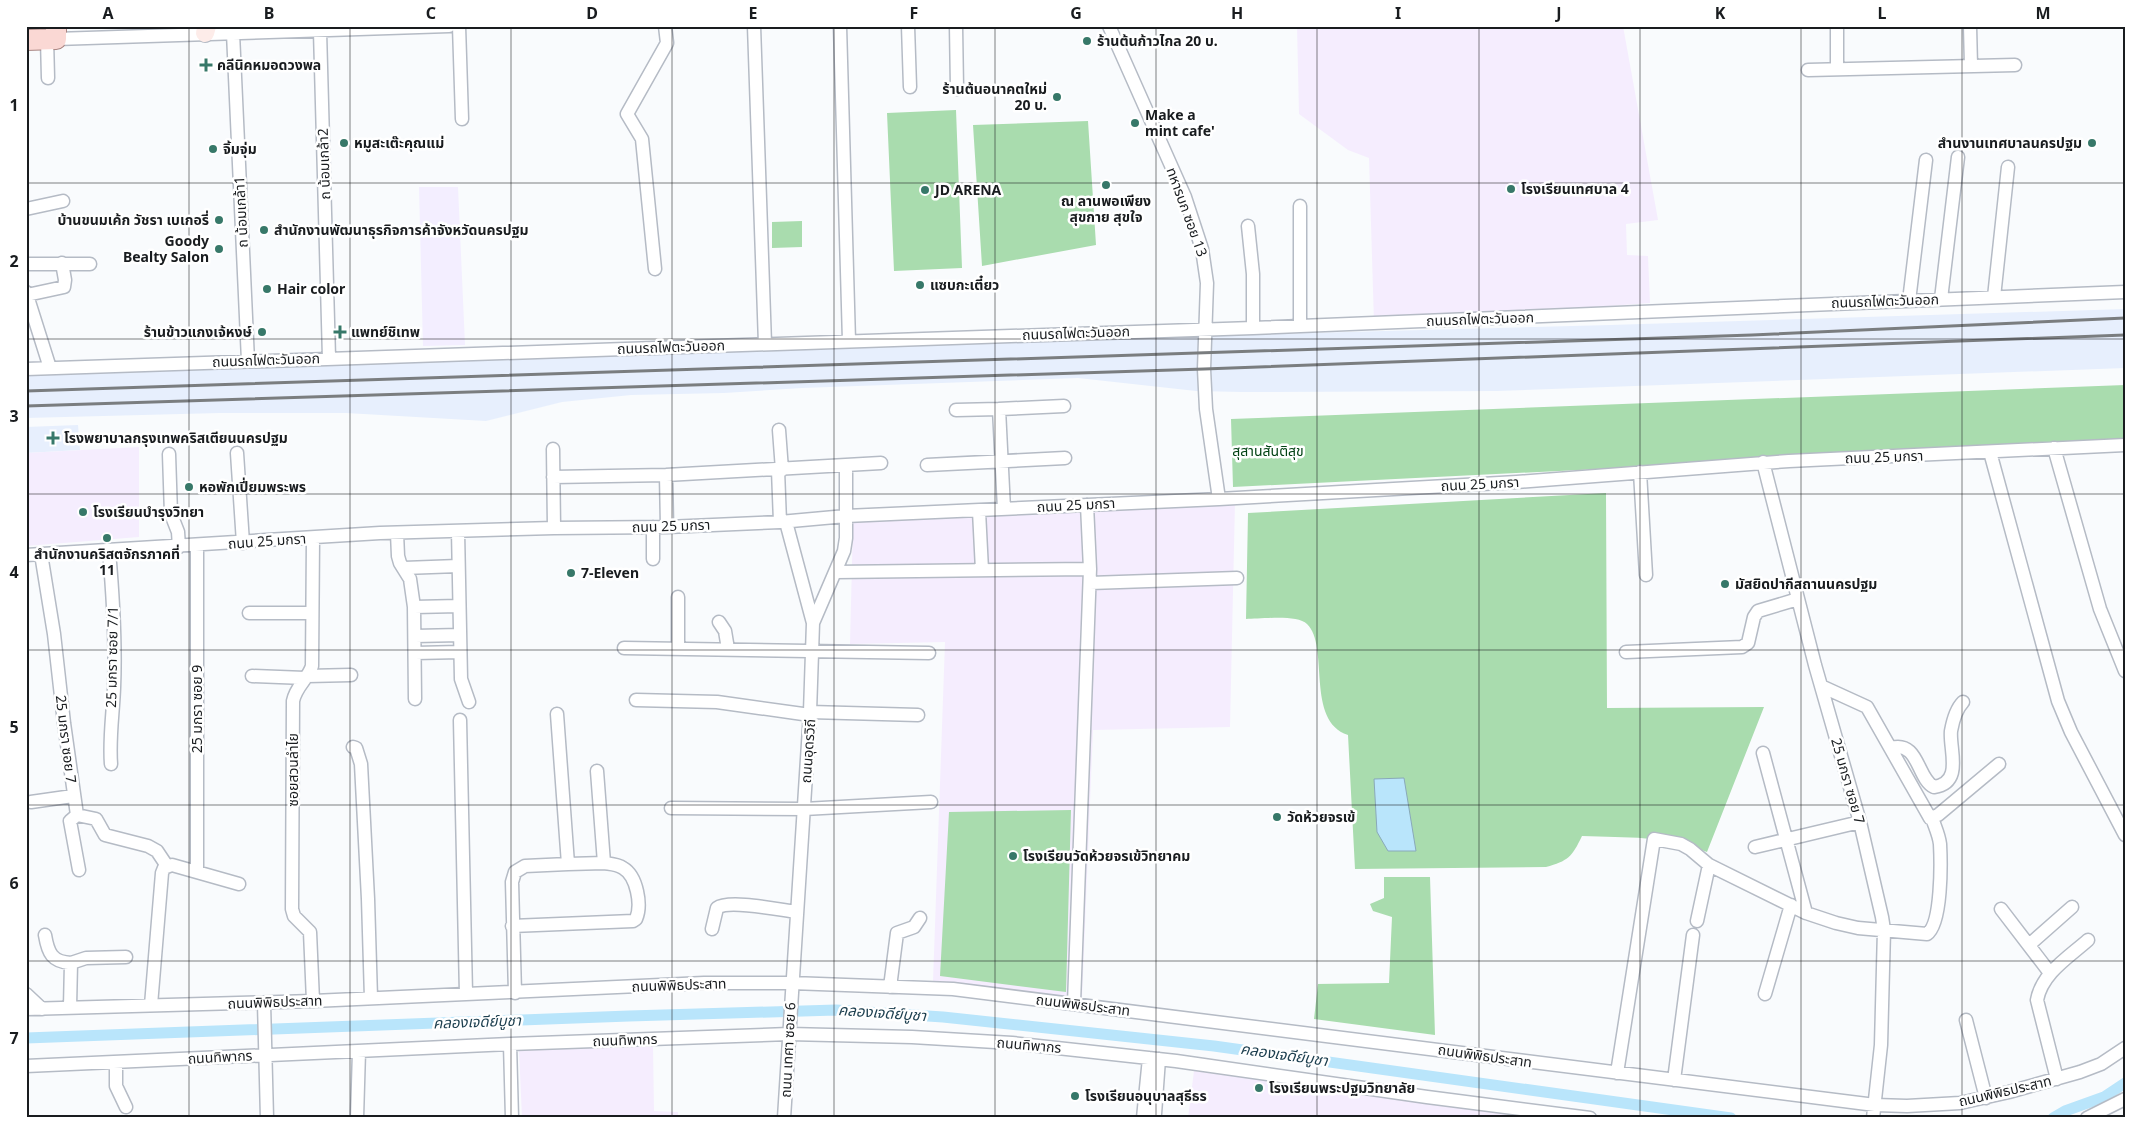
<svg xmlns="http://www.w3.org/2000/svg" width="2151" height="1144" viewBox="0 0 2151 1144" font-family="'Noto Sans','Noto Sans Thai',sans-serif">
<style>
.commercial{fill:#f3eeff}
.built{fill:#e7effd}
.education{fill:#f5edfe}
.green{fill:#a9dcae}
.water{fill:#b9e5fb;stroke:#89a9b9}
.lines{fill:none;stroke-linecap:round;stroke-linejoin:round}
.canal{stroke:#b9e5fb;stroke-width:11}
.street-casing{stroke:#b5bbc5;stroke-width:15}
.secondary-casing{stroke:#b5bbc5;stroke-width:20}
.primary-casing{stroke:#a98582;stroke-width:22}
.street{stroke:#fff;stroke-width:12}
.secondary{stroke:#fdece9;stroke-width:18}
.primary{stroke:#fad8d4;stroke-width:20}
.rail{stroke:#7a7d7f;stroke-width:3}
.grid{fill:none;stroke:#191c1f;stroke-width:1;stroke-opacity:0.55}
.poi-dot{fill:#377869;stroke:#fff;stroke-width:2}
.labels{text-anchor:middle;stroke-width:5;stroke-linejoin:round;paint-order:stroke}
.poi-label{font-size:14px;font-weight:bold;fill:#191c1f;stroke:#fff;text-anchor:start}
.street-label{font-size:14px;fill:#191c1f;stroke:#fff}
.park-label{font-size:14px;fill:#034315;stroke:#fff}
.water-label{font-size:15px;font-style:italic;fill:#1e4050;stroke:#fff}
.neatline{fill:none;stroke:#191c1f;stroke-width:2}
.grid-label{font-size:16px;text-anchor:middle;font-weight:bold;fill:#191c1f}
</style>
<rect width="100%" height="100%" fill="#f9fbfd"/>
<!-- commercial -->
<path class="commercial" d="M419,187H458L465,345L423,346Z"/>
<!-- built -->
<path class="built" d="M2125,309V368L1497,391L1242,392L1196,391L1078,378L802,388L724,393L631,395L562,402L486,421L346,413H220L26,418V375L923,343L1610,325Z
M78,425L80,450L26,453V427Z"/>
<!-- education -->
<path class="education" d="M1297,26H1623L1658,220L1626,224L1627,255L1648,256L1650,303L1374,323L1369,158L1348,150L1299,114Z
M139,447V537L26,546V453Z
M1235,502L1230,727L1093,730L1082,999L933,982L945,642L850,644L853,522Z
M653,1046L654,1111L678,1112V1118H522L519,1050Z
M1194,1071L1426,1102L1531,1118H1188Z"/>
<!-- green -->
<path class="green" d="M956,110L962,268L894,271L887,113Z
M1088,121L1096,245L982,266L973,125Z
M802,221V247L772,248V222Z
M2125,385V443L1233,487L1231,419Z
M1606,493L1607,708L1764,707L1707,852C1664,835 1628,838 1582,836C1572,857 1568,861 1546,867L1355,869L1348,735C1305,721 1330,646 1307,624C1297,614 1261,619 1246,619L1248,513Z
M1071,810L1066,992L940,976L949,812Z
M1384,877H1430L1435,1035L1314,1019L1318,984H1316L1389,983L1392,917L1373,911L1370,904L1384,898Z"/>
<!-- water -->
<path class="water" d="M1404,778L1416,851H1388L1377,832L1374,779Z"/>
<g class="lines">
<!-- canal -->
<path class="canal" d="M26,1038L629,1016L836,1010L943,1017L1214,1046L1731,1118
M2053,1118L2065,1111L2104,1097L2125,1083"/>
<defs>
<path id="street" d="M459,26L462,119
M754,26L765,344
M840,26L849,341
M908,26L910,87
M956,26L957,89
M1109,26L1185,197L1202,249L1207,283L1204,369L1206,409L1219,499
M1837,26V69
M1970,26L1971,66
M320,31L329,358
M233,33L248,361
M47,39L48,78
M56,39L449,26
M1808,70L2015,65
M26,209L63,201
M1248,226L1253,274V328
M26,264H90
M655,269L642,139L627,114L667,43L665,26
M26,292L50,368
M27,295L64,287L65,280L62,263
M1994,297L2008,167
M1941,299L1958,157
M1909,301L1926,160
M1300,326V206
M26,369L1253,328L2125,292
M999,409L1064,406
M956,410L999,409L1004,509
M779,430L782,470
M2054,448L2100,609L2125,671
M553,449L554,528
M1990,452L2058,701L2071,732L2125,835
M237,453L243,543
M169,454L171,514L178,532L179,547
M1763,462L1815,665L1860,822L1882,917L1884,930L1881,1045L1873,1118
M927,465L1065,458
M778,470L780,522
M1640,472L1646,575
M666,475L667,527
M553,477L666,475L881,463
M1087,505L1090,569
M979,511L982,570
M653,527V559
M458,531L461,679L469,702
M397,533L398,556L400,563L410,579L414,607L415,699
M313,538L312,666C308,679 296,686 293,701L292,909L294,916L310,932L313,1001
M197,546V871
M109,551C113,596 116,642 114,688C113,714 109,738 111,764
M41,554L54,634L64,723L77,815L96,819L105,835L148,846L157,851L167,866
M26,555L380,533L554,528L667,527L780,522L846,516L1219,499L1517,482L1789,461L2125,445
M404,568L458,566
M836,572L1090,569L1074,1003
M1090,583L1237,578
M678,597V649
M414,607L459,606
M249,613H312
M719,622L725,631L728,649
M813,623L844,551L846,538V465
M415,636L460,635
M624,648L929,653
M1626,652L1742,647L1748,643L1754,617L1758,611L1798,599
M415,653L460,652
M252,676L305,678
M307,676L351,675
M1821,686L1867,707L1930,818L1938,815L1999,764
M636,700L717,702L810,715
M810,712L918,715
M460,720L466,994
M353,747L356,748L361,764L368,899L371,998
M1891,748C1919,740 1917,779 1934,787C1964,783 1949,749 1951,731C1953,720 1956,709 1963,702
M1763,753L1806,913
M31,802L73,796
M671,808L804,809L931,802
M77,815L70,821L79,870
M1755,847L1860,822
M568,864L604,863L597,771
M2001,909L2050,973
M1697,921L1709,865
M512,926L633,921L636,919C642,905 637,876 623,868C617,864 610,864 604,863
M712,929L717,908C729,899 780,910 797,912
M45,935C48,953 52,962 71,963
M2029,945L2072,907
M890,987L897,933L914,927L920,918
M515,993L512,882L515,872L525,866L568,864L557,714
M26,994L42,1009
M1765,994L1791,905
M264,1003L267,1118
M151,1005L162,873L164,868L172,865L239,884
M70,1007L71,963L86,958L126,957
M26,1009L313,1001L704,983H792L953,989L1875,1105L1907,1106L1960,1103L2009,1092L2080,1072L2101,1064L2125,1048
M1966,1020L1986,1098
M510,1044L512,1118
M116,1062V1086L126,1107
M26,1066L510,1044L789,1034L912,1037L1012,1043L1176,1061L1427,1097L1590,1118
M1617,1073L1654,839L1681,844L1690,849L1709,865L1806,913L1836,923L1858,928L1927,934C1942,924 1941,862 1940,844C1939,835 1935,827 1932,818
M2057,1079L2037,1000C2042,973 2069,957 2088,940
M1674,1080L1693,935
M1155,1114L1159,1059
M357,1118L359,1051
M784,1118L810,712L813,623L786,522
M1143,1118L1149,1058
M2087,1118L2125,1099"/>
<path id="secondary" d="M205,33L207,26"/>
<path id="primary" d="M26,40L56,39V26"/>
</defs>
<!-- street casing -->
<use href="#street" class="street-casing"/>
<!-- secondary casing -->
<use href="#secondary" class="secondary-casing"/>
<!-- primary casing -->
<use href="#primary" class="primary-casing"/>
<!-- street -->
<use href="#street" class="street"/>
<!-- secondary -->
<use href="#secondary" class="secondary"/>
<!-- primary -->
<use href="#primary" class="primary"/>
<!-- rail -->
<path class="rail" d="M26,391L1752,335L2125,318
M26,406L1204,369L2125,335"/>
</g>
<!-- grid -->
<path class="grid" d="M189,26V1118M350,26V1118M511,26V1118M672,26V1118M834,26V1118M995,26V1118M1156,26V1118M1317,26V1118M1479,26V1118M1640,26V1118M1801,26V1118M1962,26V1118M26,183H2125M26,339H2125M26,494H2125M26,650H2125M26,805H2125M26,961H2125"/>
<!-- markers -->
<g class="poi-dot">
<circle cx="1087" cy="41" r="5"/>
<path d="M203.5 57.5h5v5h5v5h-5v5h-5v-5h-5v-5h5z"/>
<circle cx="1057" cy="97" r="5"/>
<circle cx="1135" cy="123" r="5"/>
<circle cx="344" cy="143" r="5"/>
<circle cx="2092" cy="143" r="5"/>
<circle cx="213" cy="149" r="5"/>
<circle cx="1106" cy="185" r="5"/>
<circle cx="1511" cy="189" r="5"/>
<circle cx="925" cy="190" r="5"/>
<circle cx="219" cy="220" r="5"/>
<circle cx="264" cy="230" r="5"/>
<circle cx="219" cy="249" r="5"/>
<circle cx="920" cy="285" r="5"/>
<circle cx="267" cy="289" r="5"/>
<circle cx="262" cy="332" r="5"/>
<path d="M337.5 324.5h5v5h5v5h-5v5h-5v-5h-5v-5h5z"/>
<path d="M50.5 430.5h5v5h5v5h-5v5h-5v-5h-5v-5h5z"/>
<circle cx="189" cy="487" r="5"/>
<circle cx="83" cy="512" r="5"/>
<circle cx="107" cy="538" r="5"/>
<circle cx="571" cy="573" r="5"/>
<circle cx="1725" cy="584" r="5"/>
<circle cx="1277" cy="817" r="5"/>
<circle cx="1013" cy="856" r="5"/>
<circle cx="1259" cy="1088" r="5"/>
<circle cx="1075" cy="1096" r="5"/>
</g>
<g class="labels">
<!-- poi labels -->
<g class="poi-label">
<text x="1097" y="46">ร้านต้นก้าวไกล 20 บ.</text>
<text x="217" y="70">คลีนิคหมอดวงพล</text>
<text x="1047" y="94" text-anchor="end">ร้านต้นอนาคตใหม่<tspan x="1047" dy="16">20 บ.</tspan></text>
<text x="1145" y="120">Make a<tspan x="1145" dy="16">mint cafe'</tspan></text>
<text x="354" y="148">หมูสะเต๊ะคุณแม่</text>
<text x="2082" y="148" text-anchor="end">สำนงานเทศบาลนครปฐม</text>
<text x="223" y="154">จิ้มจุ่ม</text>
<text x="1521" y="194">โรงเรียนเทศบาล 4</text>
<text x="935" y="195">JD ARENA</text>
<text x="1106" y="206" text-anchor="middle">ณ ลานพอเพียง<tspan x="1106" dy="16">สุขกาย สุขใจ</tspan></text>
<text x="209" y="225" text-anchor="end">บ้านขนมเค้ก วัชรา เบเกอรี่</text>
<text x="274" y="235">สำนักงานพัฒนาธุรกิจการค้าจังหวัดนครปฐม</text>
<text x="209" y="246" text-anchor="end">Goody<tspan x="209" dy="16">Bealty Salon</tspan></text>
<text x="930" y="290">แซบกะเตี๋ยว</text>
<text x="277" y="294">Hair color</text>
<text x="252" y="337" text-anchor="end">ร้านข้าวแกงเจ้หงษ์</text>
<text x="351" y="337">แพทย์ชิเทพ</text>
<text x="64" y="443">โรงพยาบาลกรุงเทพคริสเตียนนครปฐม</text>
<text x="199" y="492">หอพักเปี่ยมพระพร</text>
<text x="93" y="517">โรงเรียนบำรุงวิทยา</text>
<text x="107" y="559" text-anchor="middle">สำนักงานคริสตจักรภาคที่<tspan x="107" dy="16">11</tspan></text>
<text x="581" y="578">7-Eleven</text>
<text x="1735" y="589">มัสยิดปากีสถานนครปฐม</text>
<text x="1287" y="822">วัดห้วยจรเข้</text>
<text x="1023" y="861">โรงเรียนวัดห้วยจรเข้วิทยาคม</text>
<text x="1269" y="1093">โรงเรียนพระปฐมวิทยาลัย</text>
<text x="1085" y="1101">โรงเรียนอนุบาลสุธีธร</text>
</g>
<!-- street labels -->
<g class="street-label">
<text transform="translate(324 164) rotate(-92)" y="5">ถ น้อมเกล้า2</text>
<text transform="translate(241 212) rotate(-93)" y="5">ถ น้อมเกล้า1</text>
<text transform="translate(1187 212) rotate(70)" y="5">ทหารบก ซอย 13</text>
<text transform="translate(1885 301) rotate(-2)" y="5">ถนนรถไฟตะวันออก</text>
<text transform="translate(1480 319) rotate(-2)" y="5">ถนนรถไฟตะวันออก</text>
<text transform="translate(1076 333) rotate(-2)" y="5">ถนนรถไฟตะวันออก</text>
<text transform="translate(671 347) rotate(-2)" y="5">ถนนรถไฟตะวันออก</text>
<text transform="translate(266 360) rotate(-2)" y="5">ถนนรถไฟตะวันออก</text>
<text transform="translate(1884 457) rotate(-2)" y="5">ถนน 25 มกรา</text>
<text transform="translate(1480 484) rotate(-3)" y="5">ถนน 25 มกรา</text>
<text transform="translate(1076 505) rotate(-3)" y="5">ถนน 25 มกรา</text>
<text transform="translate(671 526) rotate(-2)" y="5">ถนน 25 มกรา</text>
<text transform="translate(267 541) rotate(-4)" y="5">ถนน 25 มกรา</text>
<text transform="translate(112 657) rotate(-89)" y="5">25 มกรา ซอย 7/1</text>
<text transform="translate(197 709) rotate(-90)" y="5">25 มกรา ซอย 9</text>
<text transform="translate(66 739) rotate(83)" y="5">25 มกรา ซอย 7</text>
<text transform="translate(808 751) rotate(-86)" y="5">ถนนอุดรวิถี</text>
<text transform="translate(293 770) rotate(-90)" y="5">ซอยสวนลำไย</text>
<text transform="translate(1848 781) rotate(74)" y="5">25 มกรา ซอย 7</text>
<text transform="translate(679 985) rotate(-2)" y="5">ถนนพิพิธประสาท</text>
<text transform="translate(275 1002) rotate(-2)" y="5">ถนนพิพิธประสาท</text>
<text transform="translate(1083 1005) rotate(7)" y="5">ถนนพิพิธประสาท</text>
<text transform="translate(625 1040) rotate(-2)" y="5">ถนนทิพากร</text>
<text transform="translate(1029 1045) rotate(5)" y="5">ถนนทิพากร</text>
<text transform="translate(788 1050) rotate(-87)" y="5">ถนน เทศา ซอย 6</text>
<text transform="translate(1485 1056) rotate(8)" y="5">ถนนพิพิธประสาท</text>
<text transform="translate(220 1057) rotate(-3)" y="5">ถนนทิพากร</text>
<text transform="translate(2005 1091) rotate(-13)" y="5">ถนนพิพิธประสาท</text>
</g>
<!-- park labels -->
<g class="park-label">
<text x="1268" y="456">สุสานสันติสุข</text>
</g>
<!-- water labels -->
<g class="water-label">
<text transform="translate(882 1013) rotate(4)" y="5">คลองเจดีย์บูชา</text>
<text transform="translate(477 1022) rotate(-2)" y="5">คลองเจดีย์บูชา</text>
<text transform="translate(1284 1055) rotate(8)" y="5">คลองเจดีย์บูชา</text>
</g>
</g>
<!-- border -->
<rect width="2151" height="1144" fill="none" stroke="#ffffff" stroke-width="55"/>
<rect x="28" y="28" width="2096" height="1088" class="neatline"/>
<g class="grid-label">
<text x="108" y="19">A</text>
<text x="269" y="19">B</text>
<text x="431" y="19">C</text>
<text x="592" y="19">D</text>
<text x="753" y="19">E</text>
<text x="914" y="19">F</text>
<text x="1076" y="19">G</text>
<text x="1237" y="19">H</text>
<text x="1398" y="19">I</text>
<text x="1559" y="19">J</text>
<text x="1720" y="19">K</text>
<text x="1882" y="19">L</text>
<text x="2043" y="19">M</text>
<text x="14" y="111">1</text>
<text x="14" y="267">2</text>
<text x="14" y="422">3</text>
<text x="14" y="578">4</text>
<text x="14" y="733">5</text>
<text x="14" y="889">6</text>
<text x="14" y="1044">7</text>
</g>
</svg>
